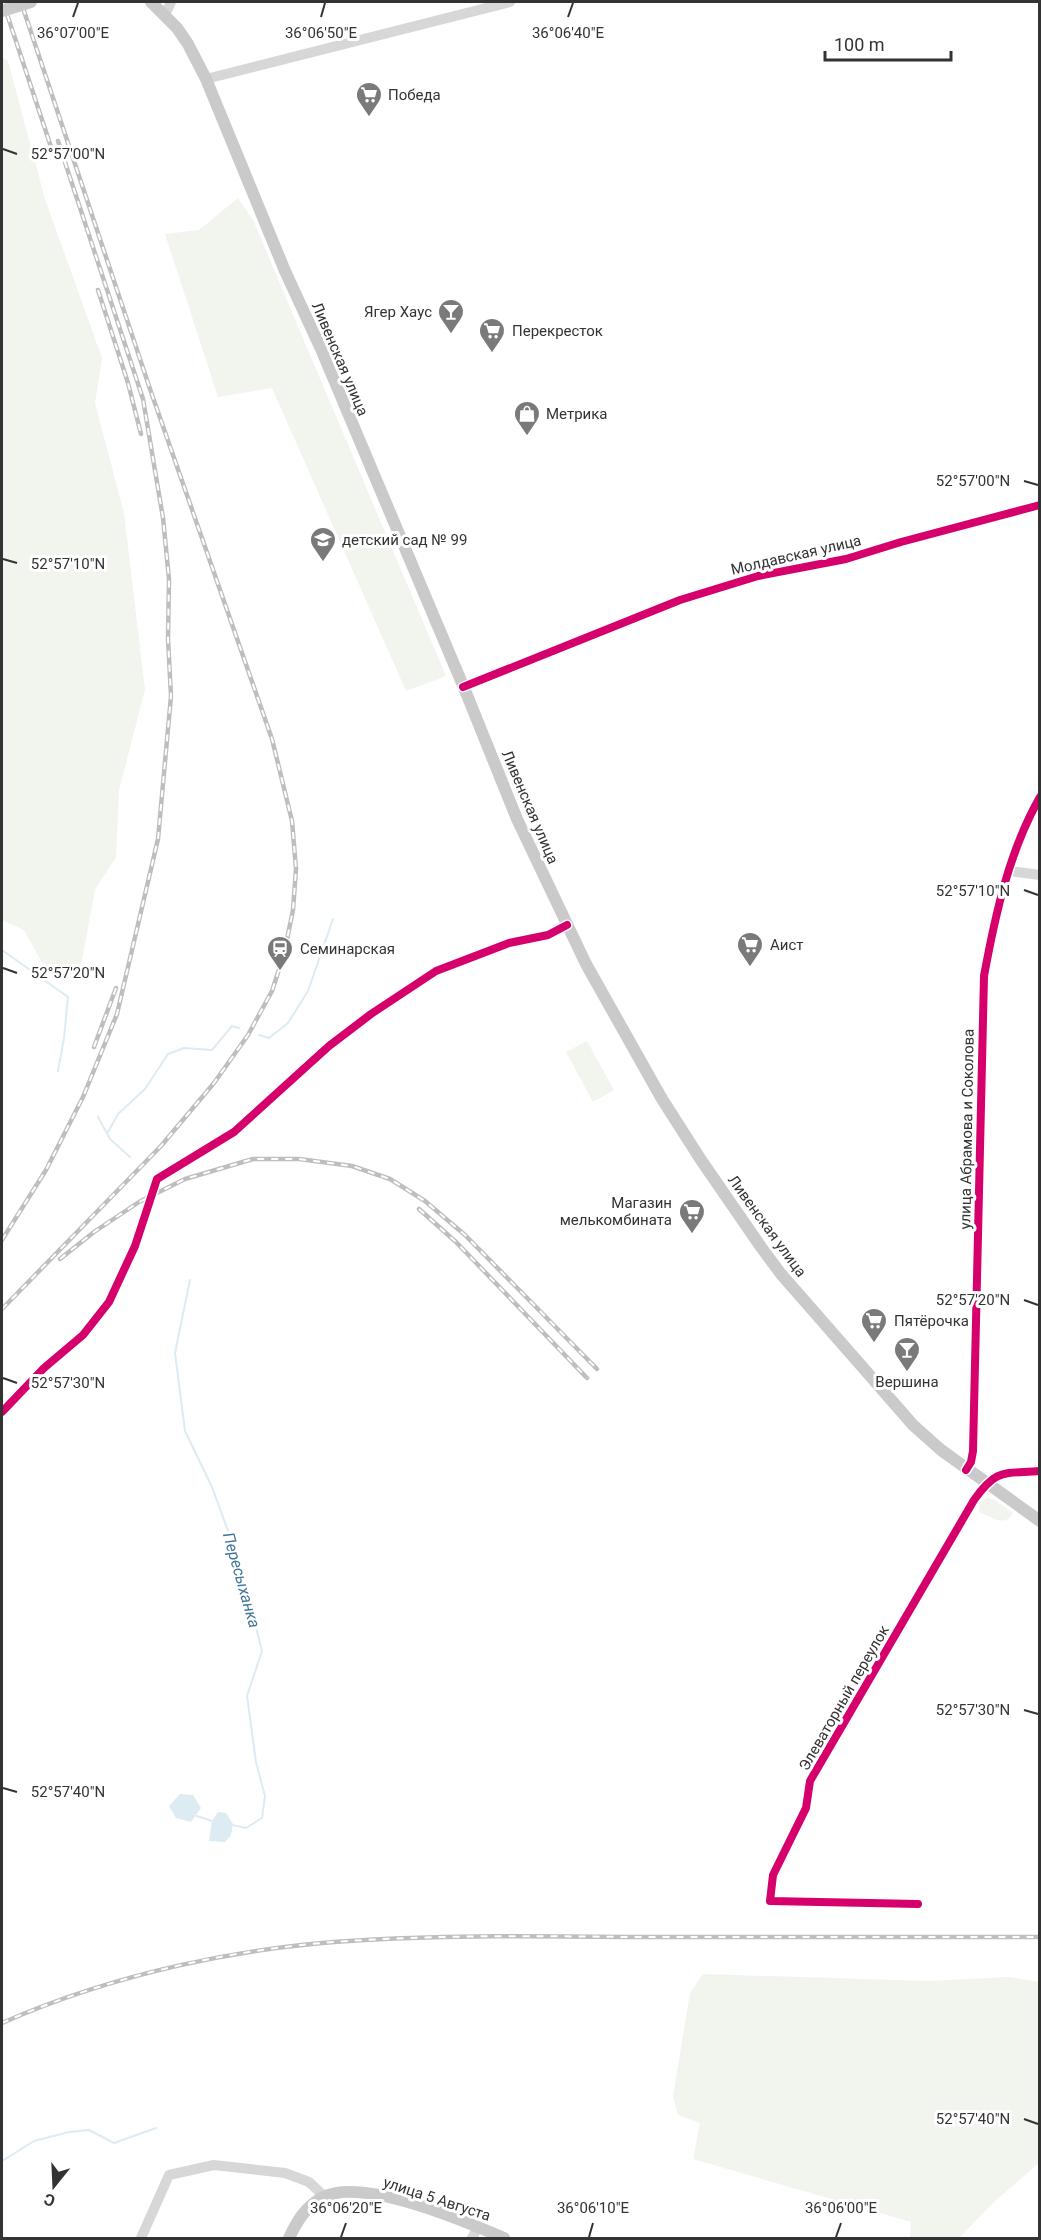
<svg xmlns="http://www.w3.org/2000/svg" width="1041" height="2240" viewBox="0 0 1041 2240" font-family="Roboto,sans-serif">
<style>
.green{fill:#f1f5ed}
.water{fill:#ddebf3}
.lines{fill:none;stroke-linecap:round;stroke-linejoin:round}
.stream{stroke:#ddebf3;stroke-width:2}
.minor{stroke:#d7d7d7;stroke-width:10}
.major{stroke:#cacaca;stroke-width:12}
.rail-casing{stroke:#bebebe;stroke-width:4.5}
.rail{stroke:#fff;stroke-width:2;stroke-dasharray:7;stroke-linecap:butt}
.major-bridge{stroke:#cacaca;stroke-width:12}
.cycleway-casing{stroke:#fff;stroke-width:11}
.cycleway{stroke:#d6006c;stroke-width:8}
.ticks{fill:none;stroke:#333;stroke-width:2}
.labels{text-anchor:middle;stroke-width:6;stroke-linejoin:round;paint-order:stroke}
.poi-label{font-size:15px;fill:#333;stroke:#fff;text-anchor:start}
.street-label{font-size:15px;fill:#333;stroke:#fff}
.water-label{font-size:16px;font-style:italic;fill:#3f7597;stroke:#fff}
.ticks-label{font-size:15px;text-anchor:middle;fill:#333;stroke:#fff;stroke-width:6;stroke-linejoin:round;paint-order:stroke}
</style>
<rect width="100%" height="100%" fill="#fff"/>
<!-- green -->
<path class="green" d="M2,57L8,61L45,199L102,358L95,403L124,513L145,690L119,790L116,857L95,890L79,976L46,970L24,930L2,920Z
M238,198L253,220L446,676L406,691L272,388L218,397L165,234L199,230Z
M587,1041L614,1090L593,1102L566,1052Z
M987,1498L993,1499L1013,1513C1005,1528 991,1517 979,1512L980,1502Z
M703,1974L927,1981L1009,1977L1039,1982V2163L993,2203L959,2238H910L911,2222L693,2159L700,2123L678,2115L673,2096L690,1993Z"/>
<!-- water -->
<path class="water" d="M180,1794L193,1795L201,1808L191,1822L176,1818L169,1806Z
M218,1812L226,1813L233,1824L231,1835L225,1842L209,1841L212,1821Z"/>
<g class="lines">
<!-- stream -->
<path class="stream" d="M2,950L68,997L64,1038L58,1071
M259,1035L269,1038L288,1023L308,991L333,919
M98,1117L110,1139L130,1157
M108,1132L118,1114L145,1089L168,1054L184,1048L212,1050L232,1026L239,1028
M190,1280L175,1353L185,1431L212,1487L240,1564L262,1651L247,1696L256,1762L265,1796L262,1818L246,1828L232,1825
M197,1816L212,1821
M2,2161L34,2141L69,2132L89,2130L114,2143L156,2128"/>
<!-- minor -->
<path class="minor" d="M165,15L171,2
M206,79L510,2
M463,687L680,600L758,576L846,559L901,542L1040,505
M1009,871L1040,875
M2,1412L44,1368L83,1335L109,1302L135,1246L157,1179L234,1132L329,1046L371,1014L436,971L509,943L548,935L567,925
M966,1470L971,1462L973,1451L984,976C995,916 1009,851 1040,797
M918,1904L770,1901L773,1875L806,1808L810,1781L974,1500C997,1468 1003,1474 1040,1471
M141,2238L169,2175L214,2165L285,2173L309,2182L324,2196
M472,2238L478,2227"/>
<!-- major -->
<path class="major" d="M151,2L177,28L188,44L206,79L285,271L321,349L467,695L517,819L586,964L662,1099L701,1160L761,1247L781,1274L879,1386L913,1425L941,1450L1040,1521
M289,2238C297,2221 306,2206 323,2197C363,2177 465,2221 504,2238"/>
<defs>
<path id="rail" d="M3,2L54,156
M98,290L128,383L141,434
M94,1047L116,988
M419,1209L456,1242L587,1378
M2,1240L46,1170L83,1097L117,1014L158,839L171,696L168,639L169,579L163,518L143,399L58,141
M60,1259L94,1232L139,1202L185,1179L253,1159H299L352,1166L390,1179L425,1201L465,1235L597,1369
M2,1309L161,1146L214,1083L248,1035L272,991L284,954L293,910L296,869L292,821L272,739L150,389L21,2
M2,2023C113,1974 243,1946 365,1940C452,1935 540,1936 628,1937C765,1937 902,1937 1040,1937"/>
</defs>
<!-- rail casing -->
<use href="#rail" class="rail-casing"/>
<!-- rail -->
<use href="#rail" class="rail"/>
<!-- major-bridge -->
<path class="major-bridge" d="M2,11L31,2"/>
<defs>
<path id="cycleway" d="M463,687L680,600L758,576L846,559L901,542L1040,505
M2,1412L44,1368L83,1335L109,1302L135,1246L157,1179L234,1132L329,1046L371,1014L436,971L509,943L548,935L567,925
M966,1470L971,1462L973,1451L984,976C995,916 1009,851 1040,797
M918,1904L770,1901L773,1875L806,1808L810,1781L974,1500C997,1468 1003,1474 1040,1471"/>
</defs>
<!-- cycleway casing -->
<use href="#cycleway" class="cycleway-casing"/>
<!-- cycleway -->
<use href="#cycleway" class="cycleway"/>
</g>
<!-- ticks -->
<path class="ticks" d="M73,17L78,3M321,17L325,3M568,17L573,3M3,149L17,154M1024,481L1038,485M3,559L17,563M1024,890L1038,895M3,968L17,973M1024,1300L1038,1305M3,1378L17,1383M1024,1710L1038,1714M3,1788L17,1792M1024,2119L1038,2124M341,2237L346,2223M589,2237L593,2223M836,2237L841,2223"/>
<!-- icons -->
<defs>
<symbol id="supermarket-pin" viewBox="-11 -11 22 30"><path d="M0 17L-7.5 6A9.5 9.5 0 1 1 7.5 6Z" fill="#7a7a7a" stroke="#fff"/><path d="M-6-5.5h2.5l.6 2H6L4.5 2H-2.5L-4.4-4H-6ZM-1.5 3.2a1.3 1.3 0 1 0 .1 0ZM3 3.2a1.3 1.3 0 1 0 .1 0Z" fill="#fff"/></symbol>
<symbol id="bar-pin" viewBox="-11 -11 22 30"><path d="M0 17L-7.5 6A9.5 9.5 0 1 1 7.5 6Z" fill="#7a7a7a" stroke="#fff"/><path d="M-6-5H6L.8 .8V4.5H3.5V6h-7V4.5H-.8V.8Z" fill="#fff"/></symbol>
<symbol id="shop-pin" viewBox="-11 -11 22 30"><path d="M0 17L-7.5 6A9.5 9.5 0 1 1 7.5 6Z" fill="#7a7a7a" stroke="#fff"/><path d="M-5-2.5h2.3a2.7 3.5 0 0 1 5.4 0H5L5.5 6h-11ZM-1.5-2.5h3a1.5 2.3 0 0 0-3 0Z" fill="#fff"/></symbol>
<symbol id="school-pin" viewBox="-11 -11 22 30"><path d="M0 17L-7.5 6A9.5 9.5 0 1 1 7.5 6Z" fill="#7a7a7a" stroke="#fff"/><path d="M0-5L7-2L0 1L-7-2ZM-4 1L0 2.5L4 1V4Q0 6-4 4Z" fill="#fff"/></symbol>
<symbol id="station-pin" viewBox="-11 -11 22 30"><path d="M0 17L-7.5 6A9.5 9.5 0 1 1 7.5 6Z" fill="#7a7a7a" stroke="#fff"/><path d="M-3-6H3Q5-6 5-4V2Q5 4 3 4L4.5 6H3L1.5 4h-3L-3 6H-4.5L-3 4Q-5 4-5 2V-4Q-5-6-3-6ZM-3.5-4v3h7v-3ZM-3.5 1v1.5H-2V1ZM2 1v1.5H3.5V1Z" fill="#fff"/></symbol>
</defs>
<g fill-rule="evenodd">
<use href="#supermarket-pin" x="354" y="80" width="30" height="40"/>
<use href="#bar-pin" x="436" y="297" width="30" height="40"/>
<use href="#supermarket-pin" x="477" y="316" width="30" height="40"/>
<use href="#shop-pin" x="512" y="399" width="30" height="40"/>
<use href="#school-pin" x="308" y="525" width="30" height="40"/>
<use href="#supermarket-pin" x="735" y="930" width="30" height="40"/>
<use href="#station-pin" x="265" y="934" width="30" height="40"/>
<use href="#supermarket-pin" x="677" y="1197" width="30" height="40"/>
<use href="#supermarket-pin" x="859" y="1306" width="30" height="40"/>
<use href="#bar-pin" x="892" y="1335" width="30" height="40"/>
</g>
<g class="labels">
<!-- poi labels -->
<g class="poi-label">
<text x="388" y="100">Победа</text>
<text x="432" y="317" text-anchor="end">Ягер Хаус</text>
<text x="512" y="336">Перекресток</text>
<text x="546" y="419">Метрика</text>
<text x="342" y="545">детский сад № 99</text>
<text x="770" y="950">Аист</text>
<text x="300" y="954">Семинарская</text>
<text x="672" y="1208" text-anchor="end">Магазин<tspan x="672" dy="17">мелькомбината</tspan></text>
<text x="894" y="1326">Пятёрочка</text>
<text x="907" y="1387" text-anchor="middle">Вершина</text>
</g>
<!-- street labels -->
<g class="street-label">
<text transform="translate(340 359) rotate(67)" y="5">Ливенская улица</text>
<text transform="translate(796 555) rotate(-13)" y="5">Молдавская улица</text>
<text transform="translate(530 807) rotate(67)" y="5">Ливенская улица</text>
<text transform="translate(967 1129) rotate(-89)" y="5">улица Абрамова и Соколова</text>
<text transform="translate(767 1226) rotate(54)" y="5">Ливенская улица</text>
<text transform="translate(844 1698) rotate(-60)" y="5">Элеваторный переулок</text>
<text transform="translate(437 2199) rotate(18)" y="5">улица 5 Августа</text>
</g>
<!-- water labels -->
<g class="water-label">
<text transform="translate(242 1580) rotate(74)" y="6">Пересыханка</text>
</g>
</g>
<g class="ticks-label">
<text x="73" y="38">36°07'00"E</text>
<text x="321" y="38">36°06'50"E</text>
<text x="568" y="38">36°06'40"E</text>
<text x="68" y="159">52°57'00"N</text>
<text x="973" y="486">52°57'00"N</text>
<text x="68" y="569">52°57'10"N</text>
<text x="973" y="896">52°57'10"N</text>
<text x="68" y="978">52°57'20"N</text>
<text x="973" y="1305">52°57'20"N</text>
<text x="68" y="1388">52°57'30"N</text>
<text x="973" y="1715">52°57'30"N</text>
<text x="68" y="1797">52°57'40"N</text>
<text x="973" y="2124">52°57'40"N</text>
<text x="346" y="2213">36°06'20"E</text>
<text x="593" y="2213">36°06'10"E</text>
<text x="841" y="2213">36°06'00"E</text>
</g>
<!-- border -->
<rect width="1041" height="2240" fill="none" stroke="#333333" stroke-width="6"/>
<!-- north arrow -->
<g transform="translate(54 2186) rotate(198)" stroke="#ffffff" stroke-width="4.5" paint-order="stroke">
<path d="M0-4.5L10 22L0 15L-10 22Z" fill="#333333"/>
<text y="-9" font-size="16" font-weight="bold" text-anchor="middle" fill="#333333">С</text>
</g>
<!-- scale -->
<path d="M825 51v9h126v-9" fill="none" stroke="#333333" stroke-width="3"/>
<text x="834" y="51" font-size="18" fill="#333333" stroke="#ffffff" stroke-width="4.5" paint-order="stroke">100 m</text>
</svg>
